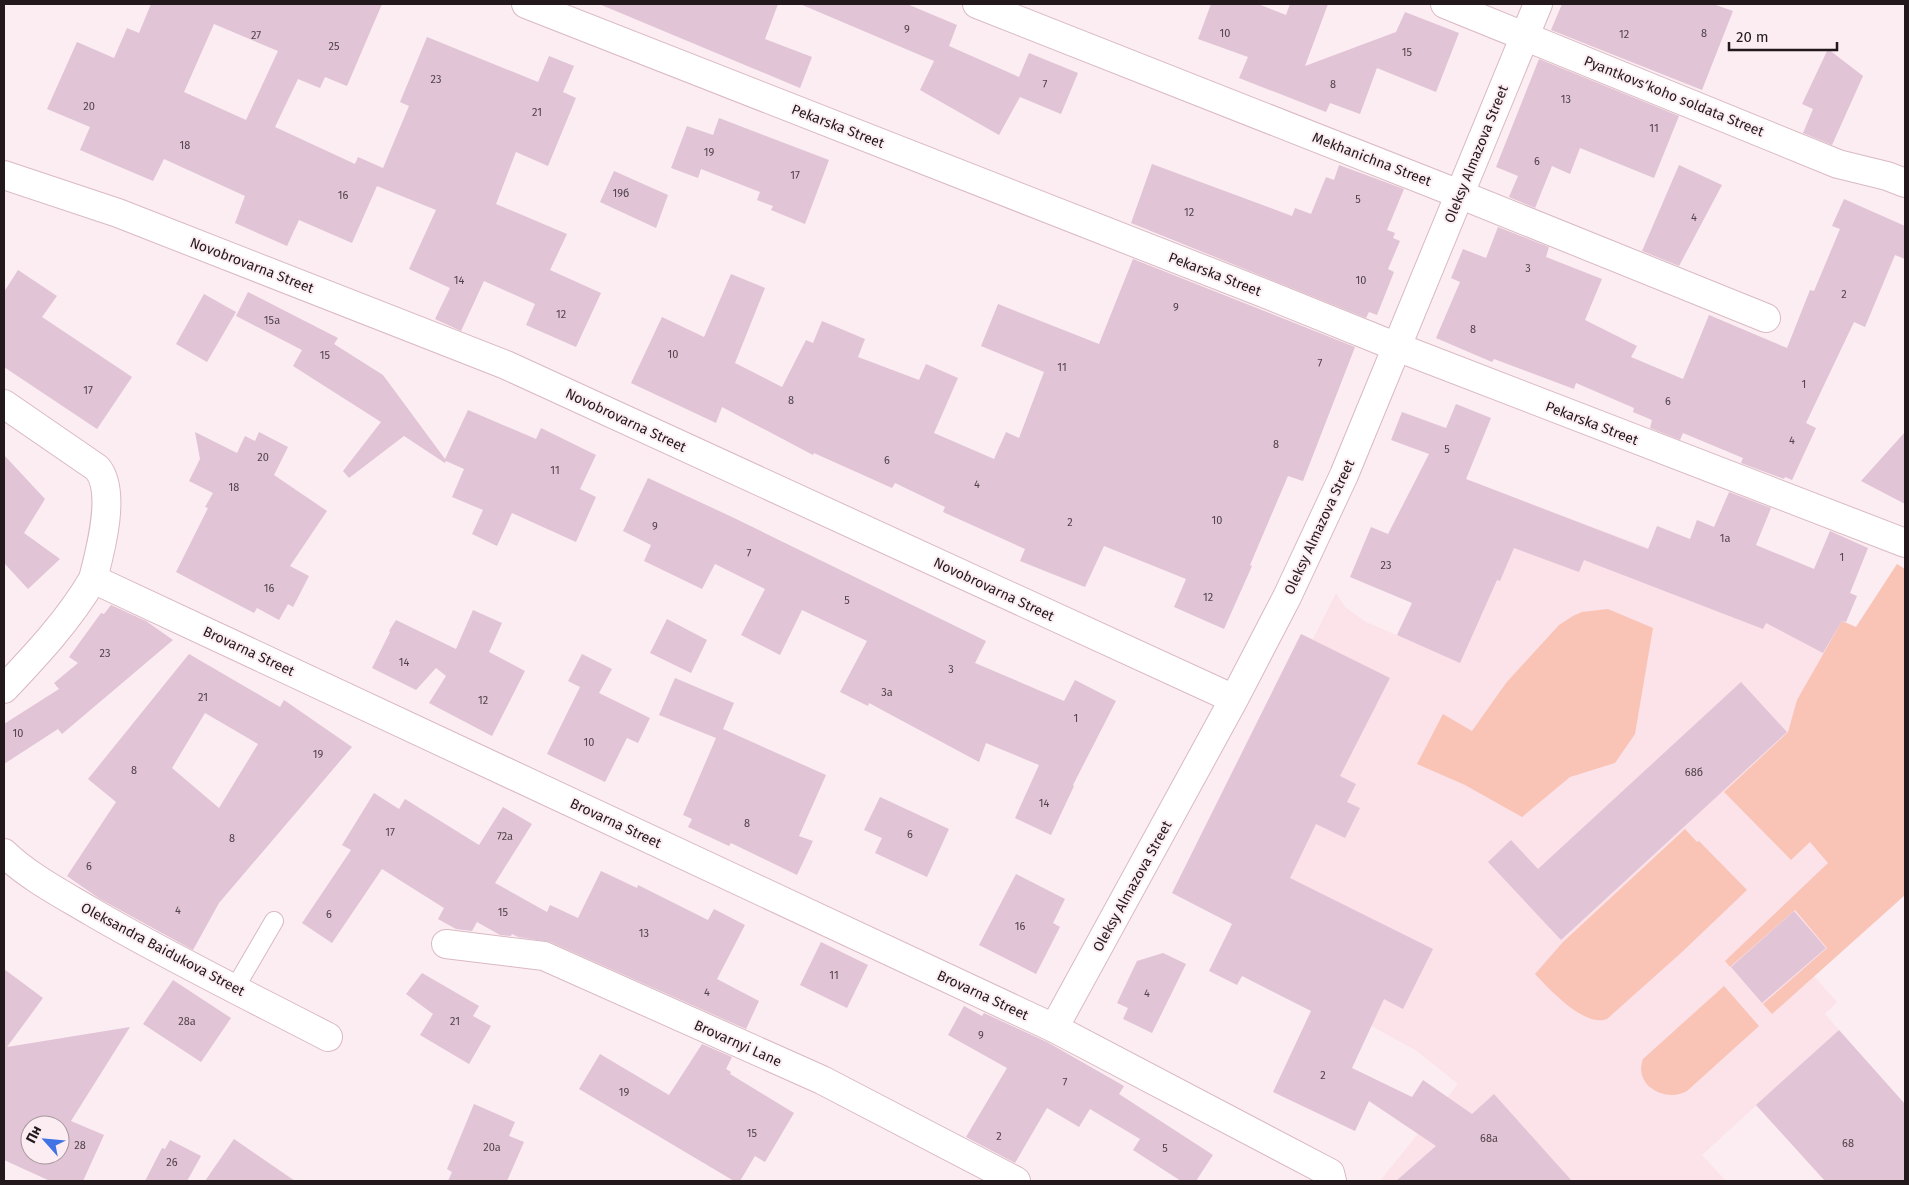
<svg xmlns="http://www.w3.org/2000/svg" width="1909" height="1185" viewBox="0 0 1909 1185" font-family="'Fira Sans',sans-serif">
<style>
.built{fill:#fce2e9}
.green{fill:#f9c4b5}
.building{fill:#e1c4d6;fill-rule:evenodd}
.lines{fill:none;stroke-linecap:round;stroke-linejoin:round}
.service-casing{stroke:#dab9c2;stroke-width:20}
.minor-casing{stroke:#dab9c2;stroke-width:30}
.service{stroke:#fff;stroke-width:18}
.minor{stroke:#fff;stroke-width:28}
.labels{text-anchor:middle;stroke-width:4;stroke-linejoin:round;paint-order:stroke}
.number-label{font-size:11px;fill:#52434a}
.street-label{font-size:14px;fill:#23181b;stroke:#fbedf1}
</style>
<rect width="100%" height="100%" fill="#fbedf1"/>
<!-- built -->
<path class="built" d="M1496,491L1799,604L1856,627L1897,564L1905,569V895L1814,976L1837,1002L1825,1014L1839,1030L1702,1155L1726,1181H1380L1458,1084L1417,1051L1355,1017L1367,991L1172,893L1301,634L1313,639L1336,593L1345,607L1366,622L1427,648Z"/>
<!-- green -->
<path class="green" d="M1897,564L1905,569V895L1772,1014L1763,1004L1827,948L1795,910L1730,967L1725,961L1828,863L1810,842L1791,860L1724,792L1788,732L1797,700L1842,621L1856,627Z
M1608,609L1653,628L1635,734L1615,763L1570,777L1522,817L1465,785L1417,764L1443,714L1472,731L1506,683L1559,625L1573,616L1582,612Z
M1685,829L1697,842L1699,841L1747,890L1682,952L1607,1019C1585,1028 1549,989 1535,974L1563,942Z
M1724,986L1759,1026L1687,1091C1666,1103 1633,1086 1643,1059Z"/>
<!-- building -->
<path class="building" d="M151,4H382L347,86L325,77L320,88L298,79L275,127L355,164L358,157L383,168L409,106L400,102L427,37L538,82L549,56L574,66L563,92L576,98L548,166L516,152L496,204L567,234L550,270L601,293L576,347L526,325L535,304L484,281L461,331L435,319L450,288L409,269L436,210L377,186L352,243L299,220L287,246L235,223L245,196L164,159L153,181L80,150L90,127L47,109L77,42L114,58L127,28L139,33ZM214,24L278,51L246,120L184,92Z
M599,4H778L765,39L812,57L800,88Z
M800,4H907L957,25L949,46L1019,77L1029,53L1078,73L1061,114L1020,97L999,135L920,90L934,61Z
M1211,4H1258L1286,15L1290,4H1328L1305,66L1396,32L1405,12L1459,33L1436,92L1377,68L1360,114L1330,103L1326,112L1239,78L1248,57L1198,39Z
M1562,4H1713L1733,11L1702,90L1551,30Z
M1828,49L1863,76L1832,145L1803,133L1813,109L1802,104Z
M1539,59L1679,116L1654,178L1580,148L1570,174L1552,166L1535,208L1509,197L1518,176L1496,167Z
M719,118L829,160L805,224L771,210L773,206L757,200L760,192L701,169L698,178L671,168L687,126L713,135Z
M1152,164L1292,216L1295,208L1311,214L1326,177L1334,180L1339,165L1404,189L1387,230L1395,233L1393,238L1400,241L1388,269L1394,272L1377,315L1369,312L1366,318L1131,223Z
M1679,165L1722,185L1679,266L1642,251Z
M614,171L668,195L656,228L600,202Z
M1844,199L1905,226V259L1895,255L1865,327L1854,322L1806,423L1816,428L1792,480L1785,477L1784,479L1741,463L1743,458L1683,433L1680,440L1650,428L1652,420L1633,412L1634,408L1576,383L1574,389L1494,359L1492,362L1436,338L1460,282L1451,278L1463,249L1486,258L1498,227L1549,247L1546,257L1602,279L1585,320L1637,346L1631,357L1683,379L1709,315L1787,348L1810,290L1814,291L1840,229L1832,226Z
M1133,259L1355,347L1303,481L1288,476L1250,565L1252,566L1224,629L1174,607L1186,579L1104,546L1085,587L1020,561L1025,549L943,512L945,507L895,483L892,488L814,453L813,455L722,407L716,423L631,383L662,317L704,337L731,274L765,288L735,363L782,387L806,340L813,343L822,321L865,339L858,357L919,380L926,364L958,378L934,433L994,459L1006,432L1019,438L1044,372L981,346L998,304L1099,344Z
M18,270L57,296L42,317L132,377L97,429L4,367V292Z
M248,292L338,338L334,344L383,375L445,459L468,410L536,439L541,428L596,455L580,489L596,497L576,542L512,513L497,546L472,534L483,510L452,497L464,469L446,461L445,463L404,436L349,478L343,471L381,422L293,366L302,350L236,316Z
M204,294L236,312L207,362L176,344Z
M1456,404L1491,418L1466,479L1648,549L1657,526L1690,539L1697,520L1714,527L1729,492L1771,508L1756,545L1814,569L1830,531L1868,548L1850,593L1857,596L1846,622L1842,621L1823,653L1766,623L1763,629L1584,560L1579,572L1514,548L1500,581L1497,580L1460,663L1397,635L1412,603L1350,577L1371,527L1388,534L1429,454L1391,440L1402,412L1446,428Z
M195,432L237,453L245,436L255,441L259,432L288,447L274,475L327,511L290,566L309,576L293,607L288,604L279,620L257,608L254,613L176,572L208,508L205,507L213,493L189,481L200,459Z
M1905,432V504L1861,481Z
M4,455L45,499L24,533L60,559L28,589L5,564L4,566Z
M648,478L732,517L986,641L975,663L1064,701L1075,680L1116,701L1073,785L1074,786L1051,835L1015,818L1039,765L986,743L979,762L869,703L868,706L840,692L867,641L802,610L780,655L741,635L765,589L715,564L702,589L644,561L651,545L623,531Z
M111,605L146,621L173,640L62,734L58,729L4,764V724L59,689L54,683L78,663L69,657L101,613L104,614Z
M473,610L502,623L489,652L525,671L492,736L429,703L446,676L436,668L416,690L372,668L390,632L389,631L396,620L456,649Z
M667,619L707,640L691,673L650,653Z
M1301,634L1390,678L1340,776L1356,784L1347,802L1360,808L1345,838L1316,824L1290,878L1433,949L1403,1009L1384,999L1352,1068L1412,1097L1423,1080L1472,1114L1494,1094L1572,1181H1396L1436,1146L1369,1101L1355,1131L1273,1092L1311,1011L1242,976L1237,985L1209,971L1232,924L1172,893Z
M189,654L280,707L284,700L352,747L219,903L193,950L100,899L67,876L116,802L88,779ZM205,713L258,744L219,808L172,768Z
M582,654L612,669L599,693L650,718L638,743L627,738L605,782L547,754L580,687L568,681Z
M675,678L734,703L723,729L826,775L799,836L813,841L797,875L731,843L729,846L688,827L692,819L683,815L716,738L659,715Z
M1741,682L1787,732L1561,940L1488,862L1511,840L1538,869Z
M374,793L399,809L405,799L479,845L503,807L532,824L495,883L547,912L550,905L578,918L601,871L637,888L638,885L708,920L714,909L745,925L717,979L759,1001L746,1029L550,942L518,937L512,934L511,936L500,935L477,922L472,931L456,929L438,919L444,908L382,869L332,943L302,923L351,850L342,845Z
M880,797L949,829L927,877L875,853L882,838L864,830Z
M1016,874L1065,899L1053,923L1060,927L1036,974L979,945Z
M1794,911L1826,948L1762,1003L1731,967Z
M821,942L868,965L847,1008L800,985Z
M1163,953L1186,964L1152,1033L1123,1019L1128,1008L1117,1003L1137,961Z
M4,969L43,998L7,1047L130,1027L71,1121L104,1135L83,1181H50L4,1160ZM30,1125H60V1155H30Z
M422,973L479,1006L473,1016L491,1026L469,1064L420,1035L433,1014L406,994Z
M173,980L231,1018L201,1062L143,1024Z
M964,1006L982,1016L984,1013L1047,1042L1124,1086L1119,1094L1213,1155L1196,1181H1181L1133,1150L1140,1139L1090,1109L1079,1127L1047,1108L1015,1163L966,1137L1007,1068L948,1035Z
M1839,1030L1905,1104V1181H1825L1756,1105Z
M702,1044L732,1057L726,1069L731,1072L730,1074L794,1113L765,1162L755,1156L740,1181H734L579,1089L600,1054L669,1095Z
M474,1104L515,1122L509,1136L524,1142L507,1181H448L452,1172L447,1169Z
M234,1139L295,1181H205Z
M170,1140L201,1156L187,1181H145L162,1148L165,1149Z"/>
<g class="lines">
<defs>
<path id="service" d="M235,988L274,921"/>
<path id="minor" d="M526,4L1266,294L1397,347L1905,543
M977,4L1459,194L1766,318
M1445,4L1838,164L1887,176L1905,183
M4,175L118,213L506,365L1234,699
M4,404L97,468C117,491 100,552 93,579L1054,1028L1330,1173L1332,1181
M4,689C37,654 69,620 93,579
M4,853C29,877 62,894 92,912C169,957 249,996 328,1037
M446,944L544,956L822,1080L1016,1181
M1054,1028L1234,699L1287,597L1344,475L1538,4"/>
</defs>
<!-- service casing -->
<use href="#service" class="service-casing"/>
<!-- minor casing -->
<use href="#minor" class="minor-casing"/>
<!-- service -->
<use href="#service" class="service"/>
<!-- minor -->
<use href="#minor" class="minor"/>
</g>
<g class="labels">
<!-- number labels -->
<g class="number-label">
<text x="907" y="33">9</text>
<text x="1225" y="37">10</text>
<text x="1704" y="37">8</text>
<text x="1624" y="38">12</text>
<text x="256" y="39">27</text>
<text x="334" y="50">25</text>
<text x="1407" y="56">15</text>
<text x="436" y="83">23</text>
<text x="1045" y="88">7</text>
<text x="1333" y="88">8</text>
<text x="1566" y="103">13</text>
<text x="89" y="110">20</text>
<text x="537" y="116">21</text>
<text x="1654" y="132">11</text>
<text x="185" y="149">18</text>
<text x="709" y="156">19</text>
<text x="1537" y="165">6</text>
<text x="795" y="179">17</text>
<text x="621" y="197">19б</text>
<text x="343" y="199">16</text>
<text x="1358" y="203">5</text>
<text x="1189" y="216">12</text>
<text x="1694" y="221">4</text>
<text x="1528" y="272">3</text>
<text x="459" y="284">14</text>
<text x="1361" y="284">10</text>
<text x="1844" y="298">2</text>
<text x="1176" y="311">9</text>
<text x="561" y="318">12</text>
<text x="272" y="324">15а</text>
<text x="1473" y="333">8</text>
<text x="673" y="358">10</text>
<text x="325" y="359">15</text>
<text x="1320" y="367">7</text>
<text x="1062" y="371">11</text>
<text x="1804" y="388">1</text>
<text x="88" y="394">17</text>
<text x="791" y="404">8</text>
<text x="1668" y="405">6</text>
<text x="1792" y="444">4</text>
<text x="1276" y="448">8</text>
<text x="1447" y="453">5</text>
<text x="263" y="461">20</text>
<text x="887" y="464">6</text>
<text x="555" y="474">11</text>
<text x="977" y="488">4</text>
<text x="234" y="491">18</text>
<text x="1217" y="524">10</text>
<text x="1070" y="526">2</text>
<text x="655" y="530">9</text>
<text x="1725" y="542">1а</text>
<text x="749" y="557">7</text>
<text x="1842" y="561">1</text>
<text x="1386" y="569">23</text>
<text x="269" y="592">16</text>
<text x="1208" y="601">12</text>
<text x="847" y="604">5</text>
<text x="105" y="657">23</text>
<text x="404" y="666">14</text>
<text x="951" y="673">3</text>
<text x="887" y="696">3а</text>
<text x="203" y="701">21</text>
<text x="483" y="704">12</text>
<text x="1076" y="722">1</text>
<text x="18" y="737">10</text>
<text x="589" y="746">10</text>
<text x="318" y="758">19</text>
<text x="134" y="774">8</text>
<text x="1694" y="776">68б</text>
<text x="1044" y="807">14</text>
<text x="747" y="827">8</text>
<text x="390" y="836">17</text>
<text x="910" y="838">6</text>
<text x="505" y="840">72а</text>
<text x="232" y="842">8</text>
<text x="89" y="870">6</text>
<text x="178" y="914">4</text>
<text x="503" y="916">15</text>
<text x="329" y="918">6</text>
<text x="1020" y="930">16</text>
<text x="644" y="937">13</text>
<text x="834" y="979">11</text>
<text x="707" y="996">4</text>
<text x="1147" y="997">4</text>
<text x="187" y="1025">28а</text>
<text x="455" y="1025">21</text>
<text x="981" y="1039">9</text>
<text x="1323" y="1079">2</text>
<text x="1065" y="1086">7</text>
<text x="624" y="1096">19</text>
<text x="752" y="1137">15</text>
<text x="999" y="1140">2</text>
<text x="1489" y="1142">68а</text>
<text x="1848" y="1147">68</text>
<text x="80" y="1149">28</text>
<text x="492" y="1151">20а</text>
<text x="1165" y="1152">5</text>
<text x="172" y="1166">26</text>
</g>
<!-- street labels -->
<g class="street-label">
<text transform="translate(1674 96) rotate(22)" y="5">Pyantkovsʹkoho soldata Street</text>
<text transform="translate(838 126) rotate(21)" y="5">Pekarska Street</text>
<text transform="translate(1476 154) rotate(-68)" y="5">Oleksy Almazova Street</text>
<text transform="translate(1372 159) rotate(21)" y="5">Mekhanichna Street</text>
<text transform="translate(252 265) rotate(21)" y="5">Novobrovarna Street</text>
<text transform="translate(1215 274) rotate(21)" y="5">Pekarska Street</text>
<text transform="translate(626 420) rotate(25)" y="5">Novobrovarna Street</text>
<text transform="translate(1592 423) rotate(21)" y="5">Pekarska Street</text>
<text transform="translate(1319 527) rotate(-65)" y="5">Oleksy Almazova Street</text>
<text transform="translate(994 589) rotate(25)" y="5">Novobrovarna Street</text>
<text transform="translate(249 651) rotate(25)" y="5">Brovarna Street</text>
<text transform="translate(616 823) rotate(25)" y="5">Brovarna Street</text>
<text transform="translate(1132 886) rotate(-61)" y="5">Oleksy Almazova Street</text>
<text transform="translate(163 949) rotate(28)" y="5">Oleksandra Baidukova Street</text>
<text transform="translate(983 995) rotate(25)" y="5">Brovarna Street</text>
<text transform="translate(738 1043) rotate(24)" y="5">Brovarnyi Lane</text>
</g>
</g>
<!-- border -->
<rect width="1909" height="1185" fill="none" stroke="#23181b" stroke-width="10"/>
<!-- north arrow -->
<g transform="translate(45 1140) rotate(297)"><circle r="24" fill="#fbedf1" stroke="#a5989b"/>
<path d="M0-4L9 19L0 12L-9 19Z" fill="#4273e4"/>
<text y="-8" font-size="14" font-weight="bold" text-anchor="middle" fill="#23181b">Пн</text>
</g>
<!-- scale -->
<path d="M1729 42v8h108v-8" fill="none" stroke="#23181b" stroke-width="2.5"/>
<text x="1736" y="42" font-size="15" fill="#23181b" stroke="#fbedf1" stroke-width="4" paint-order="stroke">20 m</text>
</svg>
